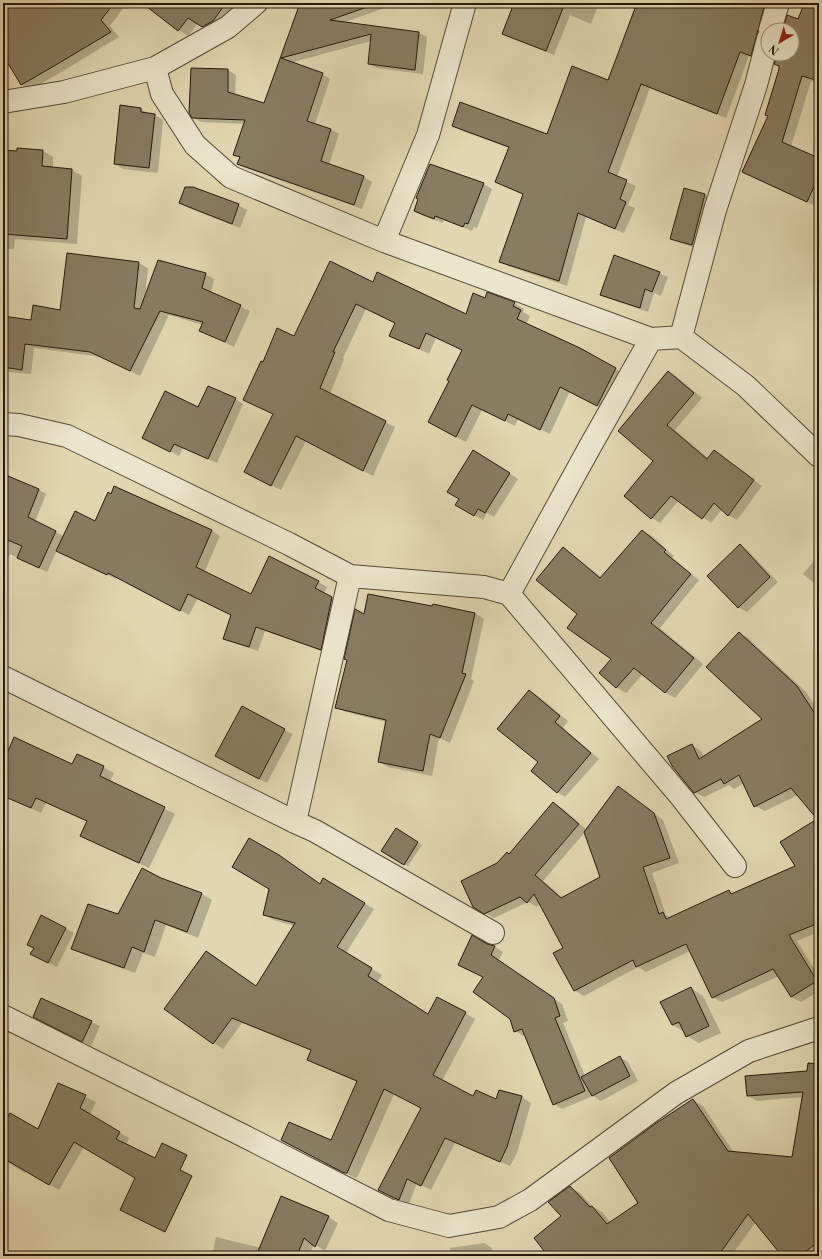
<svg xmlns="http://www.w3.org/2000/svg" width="822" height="1259" viewBox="0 0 822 1259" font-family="'Libre Bodoni',serif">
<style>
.shadow{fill:#0003;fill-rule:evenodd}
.building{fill:#887c63;stroke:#26190e}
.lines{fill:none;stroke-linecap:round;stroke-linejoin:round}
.minor-casing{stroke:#554837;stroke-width:24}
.minor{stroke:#ece5cd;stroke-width:22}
</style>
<rect width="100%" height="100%" fill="#e2d7b2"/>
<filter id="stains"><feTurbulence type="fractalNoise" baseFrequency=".005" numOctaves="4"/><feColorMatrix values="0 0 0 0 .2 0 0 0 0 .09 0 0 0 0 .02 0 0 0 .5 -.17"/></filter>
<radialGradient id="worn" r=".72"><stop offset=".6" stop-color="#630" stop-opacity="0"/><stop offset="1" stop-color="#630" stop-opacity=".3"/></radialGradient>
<!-- shadow -->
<path class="shadow" d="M3,3H121L124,7L110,26L119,37L63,71L30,90L21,84L8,61L4,65L3,64Z
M143,3H250L212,32L198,23L188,36L179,30Z
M302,3H398L343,23L419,33L427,37L423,74L377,68L369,64L371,41L290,63L322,74L330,79L315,124L331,129L339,134L329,165L364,177L372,182L362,209L246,168L238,164L240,158L234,155L245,124L201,122L193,117L192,69L228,70L236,75L235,95L265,104Z
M515,3H599L591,24L570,15L554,55L511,38L503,33Z
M634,3H751L772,13L760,60L749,56L726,118L650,88L617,177L636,186L628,205L635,208L624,233L586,217L567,286L508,266L500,261L524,194L496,182L509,148L462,131L453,125L548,135L608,81L636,10L632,8Z
M814,3H819V83L811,81L791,147L819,160V202L817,207L744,172L769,116L780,67L778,54H792V30H783L813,9Z
M141,109L149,114L155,115L163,120L158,173L123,169L115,164Z
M18,149L43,151L53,157V168L72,170L82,176L77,244L15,239L14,249H3V151L18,152Z
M430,165L484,184L492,189L477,228L474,227L472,231L444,220L443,223L423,216L415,211Z
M685,189L705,195L713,200L700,249L680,243L671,238Z
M180,203L238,205L247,210L240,228L188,208Z
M139,263L148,268L145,298L205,274L214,279L211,293L250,311L234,347L201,331L203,325L169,315L140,376L101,357L34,348L31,374L8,372L3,369V331L61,311Z
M659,273L668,277L661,296L654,293L648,312L610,299L601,294Z
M373,283L467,315L486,299L514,303L524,309L523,312L530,316L526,325L579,349L626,375L607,411L570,391L550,434L518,419L515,426L482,410L466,442L439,428L450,381L463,350L436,338L429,354L390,335L396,323L366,309L343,358L344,359L330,394L395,427L373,476L306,441L281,490L255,478L274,414L264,363L295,337Z
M668,372L677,377L702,398L675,430L709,459L714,451L762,486L737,520L728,515L722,509L711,523L679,500L660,523L652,518L625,496L655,461Z
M235,399L243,404L217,463L183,448L179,456L152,442L198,408Z
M482,456L518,479L494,517L487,513L483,520L456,504Z
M3,475L38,489L46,494L35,522L64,536L95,522L211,530L220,536L204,573L252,595L318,582L327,587L324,594L341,603L330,654L265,631L258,651L234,643L225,638L232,615L198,598L189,615L117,577L116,579L57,550L47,572L10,554L3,567Z
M642,531L652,536L674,556L672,558L699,580L660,628L703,664L675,698L666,693L643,674L626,693L616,687L612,659L578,614L563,549L572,554L602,578Z
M740,546L748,551L778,582L747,612L738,607Z
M819,555V587L803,574Z
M475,613L484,619L471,679L474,681L450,743L439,738L432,776L388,767L379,762L386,722L346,712L336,707L365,615Z
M739,633L748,638L806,692L819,712V819L798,795L765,811L755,806L744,783L734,789L729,785L704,797L694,792L692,745L701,751L704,757L763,720Z
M530,691L538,696L568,721L563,728L599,759L565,797L557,792L540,762Z
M284,730L293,734L267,783L225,760Z
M3,765H73L103,767L114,773L110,781L175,814L149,868L81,836L88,822L46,803L41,813L3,796Z
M618,788L627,793L663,820L679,863L652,873L666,915L671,918L729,891L734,894L797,867L819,827V932L797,941L819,976V991L801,1002L791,997L779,976L722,1002L712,997L690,951L646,972L638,967L584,996L574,990L564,949L540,903L537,907L528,902L494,918L474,907L498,864L510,855L553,803L563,809L587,830ZM585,832L601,878L563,898L543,881Z
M396,830L422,845L408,866L383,851Z
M289,862L321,884L333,885L374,909L346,953L382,975L377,983L429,1015L465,1013L475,1019L442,1081L474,1097L497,1100L522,1097L531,1103L517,1153L510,1166L455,1143L431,1190L417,1183L409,1204L389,1196L379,1190L422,1108L394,1094L357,1178H355L292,1145L332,1141L357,1082L318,1065L308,1060L312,1051L242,1023L223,1049L166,1009L207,952L257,987L295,926L273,920L264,914Z
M160,879L202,894L212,900L198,938L166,925L155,957L143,953L135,973L83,954L73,948L119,916Z
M65,928L74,933L57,967L40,959Z
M486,945L495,947L503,952L499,960L562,1004L568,1021L563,1023L585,1076L619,1057L628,1062L638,1081L601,1101L593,1096L562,1109L554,1104L526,1035L523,1036L515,1031L510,1018L484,978Z
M691,988L703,996L721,1033L699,1043L687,1036L685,1032L672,1025Z
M43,1021L91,1022L100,1026L91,1046Z
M814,1060H819V1254L816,1256H783L756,1222L731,1256H550L570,1187L580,1193L593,1207L602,1212L611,1223L640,1203L693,1100L703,1106L734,1153L792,1158L803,1097L757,1101L748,1096L813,1071Z
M59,1084L96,1102L90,1115L129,1138L126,1145L136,1177L84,1147L59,1190L26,1171L25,1173L3,1160V1127L38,1131Z
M328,1217L338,1223L325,1251L314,1244L309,1256H212L216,1237L261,1248Z
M484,1243L492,1248L493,1256H451L450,1248Z"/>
<!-- building -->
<path class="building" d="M3,3H114L101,20L111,32L54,66L21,85L3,55Z
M142,3H226L213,21L202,27L188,18L178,31Z
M300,3H370V6L330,20L419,32L415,70L368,64L371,34L281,58L323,73L307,121L331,129L321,161L364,176L354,205L237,164L240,157L233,155L245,120L192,118L189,113L191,68L228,69V92L264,103Z
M514,3H565L546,51L502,34Z
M637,3H754L764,7L751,56L740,52L717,114L641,84L608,172L627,180L620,199L626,202L615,229L578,213L559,281L499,262L523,194L495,182L509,147L452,126L460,102L547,134L572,66L608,80Z
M804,4L819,10V81L802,76L782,142L819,158V176L807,202L742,172L768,116L765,115L779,69V66L774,64L777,54H792V30H783L787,15L798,19Z
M120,105L141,108V112L155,114L149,168L114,164Z
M17,148L43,150L42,166L72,169L67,239L3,234V150L17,151Z
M430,164L484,183L468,224L465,223L463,227L435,216L434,219L414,211L418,199L416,198Z
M185,187H193L239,204L232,224L179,203Z
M684,188L705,194L692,245L670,239Z
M67,253L139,262L134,308L140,309L158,260L206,273L202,288L241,305L225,342L199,331L203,322L160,311L130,371L90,352L25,344L22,370L3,367V316L31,320L33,305L60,310Z
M614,255L660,272L652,292L645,289L640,308L600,295Z
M330,261L373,282L377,272L466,314L473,293L485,298L487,292L515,302L513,306L521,310L517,319L580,348L616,368L597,406L560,387L540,430L508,414L505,421L472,405L456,437L428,422L449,381L447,380L462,350L426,333L419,349L389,336L395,323L356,304L333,352H335L320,388L386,421L363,471L296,436L271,486L244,472L273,414L243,400L261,361L263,362L277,328L294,336Z
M668,371L694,393L667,425L707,459L714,450L754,480L728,516L714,503L702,519L671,496L651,519L624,496L653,461L618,431Z
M208,386L236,398L208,459L174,444L170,452L142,438L165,391L198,407Z
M473,450L510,473L485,513L478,509L474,516L455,505L459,499L447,492Z
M8,476L39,489L28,517L56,531L39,568L17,558L22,546L3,538V489Z
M114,486L212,530L196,567L251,594L269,556L319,581L315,588L332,597L321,650L256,627L249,647L223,639L231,615L188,594L180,611L108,573L107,575L56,551L75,511L95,521L108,492L111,494Z
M642,530L666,550L664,552L691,574L651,623L694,658L665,693L634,668L616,688L599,673L611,659L567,628L577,614L536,580L563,547L600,578Z
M740,544L770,577L738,608L707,576Z
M368,594L432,606L433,604L475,613L462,673L466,674L440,738L430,734L423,771L378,762L386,720L335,708L347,660L344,659L355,609L364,614Z
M739,632L797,686L819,720V923L789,935L817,981L791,997L773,969L712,998L686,944L636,967L633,960L574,991L553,953L563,948L534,894L527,903L520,897L484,914L473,907L461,881L497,863L507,852L509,854L553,802L579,824L535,875L561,898L600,877L584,832L618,786L654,813L670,858L643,867L659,914L663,912L666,919L729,890L731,894L795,866L780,842L817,819L791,788L754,807L739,775L724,784L721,779L694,793L672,766L667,756L692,744L699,759L762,719L706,667Z
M529,690L560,716L555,722L591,753L557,793L531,771L538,762L497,729Z
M242,706L285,729L259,779L215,756Z
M14,737L72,764L77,754L104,766L100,776L165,807L139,863L80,836L87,821L36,798L31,808L3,796V763Z
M396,828L418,842L404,865L381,851Z
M249,838L279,855L320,884L323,878L365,903L337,947L372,968L368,976L428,1014L437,997L466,1012L433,1075L473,1096L476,1090L496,1099L499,1090L522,1096L507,1147L500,1162L445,1138L421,1186L407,1179L399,1200L394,1198L378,1190L421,1108L384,1089L347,1173H344L281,1140L289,1122L331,1140L357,1081L307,1060L311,1050L232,1018L213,1044L164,1009L206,951L256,986L295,923L263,915L269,889L232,867Z
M142,868L161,878L202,893L187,932L155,920L144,952L132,947L124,968L71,949L88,904L118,914Z
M41,915L66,928L48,963L30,954L34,948L27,945Z
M472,935L487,944L495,946L491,955L554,998L560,1016L555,1018L585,1091L553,1105L522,1029L514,1032L510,1019L473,992L483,977L458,965Z
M691,987L709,1026L686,1037L679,1022L672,1025L660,1002Z
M41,998L92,1021L82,1042L33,1017Z
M620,1056L630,1076L592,1096L581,1077Z
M808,1063L819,1064V1241L800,1256H782L748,1214L718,1256H548L534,1238L561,1216L548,1202L570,1186L590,1207L592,1206L607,1224L638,1203L609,1158L655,1124L693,1099L728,1151L792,1157L803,1092L747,1096L745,1076L807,1071Z
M58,1083L86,1095L80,1108L120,1132L116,1139L155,1158L162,1143L187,1155L180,1170L192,1176L165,1232L120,1210L135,1178L74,1142L49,1185L3,1158V1125L10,1113L38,1129Z
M281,1196L329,1216L315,1247L304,1238L297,1256H256Z"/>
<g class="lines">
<defs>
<path id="minor" d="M770,30L778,3
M155,68L162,94L195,145L231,177L384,241L651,339L681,337L746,386L819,456
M3,102L64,92L155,68L228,27L256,3
M384,241L428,135L465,3
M681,337L715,210L756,85L768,39
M651,339L592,443L509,594L682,798L735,866
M3,424L19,425L67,436L289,544L350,576L484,587L509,594
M3,677L295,822L315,831L493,933
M295,822L350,576
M3,1016L244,1136L389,1210L449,1226L499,1217L530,1200L676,1093L749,1051L819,1028"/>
</defs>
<!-- minor casing -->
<use href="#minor" class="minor-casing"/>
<!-- minor -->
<use href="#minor" class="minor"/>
</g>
<!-- margin -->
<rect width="822" height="1259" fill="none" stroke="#e2d7b2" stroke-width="16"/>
<rect x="4" y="4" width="814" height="1251" fill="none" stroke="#26190e" stroke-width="2"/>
<rect x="8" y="8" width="806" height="1243" fill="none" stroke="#26190e"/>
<!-- north arrow -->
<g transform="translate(780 42) rotate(218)"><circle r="19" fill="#ece5cd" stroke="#9d9381"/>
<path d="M0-3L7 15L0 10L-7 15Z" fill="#8f2418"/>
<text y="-6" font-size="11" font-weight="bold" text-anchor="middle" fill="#26190e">N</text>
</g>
<rect width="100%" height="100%" filter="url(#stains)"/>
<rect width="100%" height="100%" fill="url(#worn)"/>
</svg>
